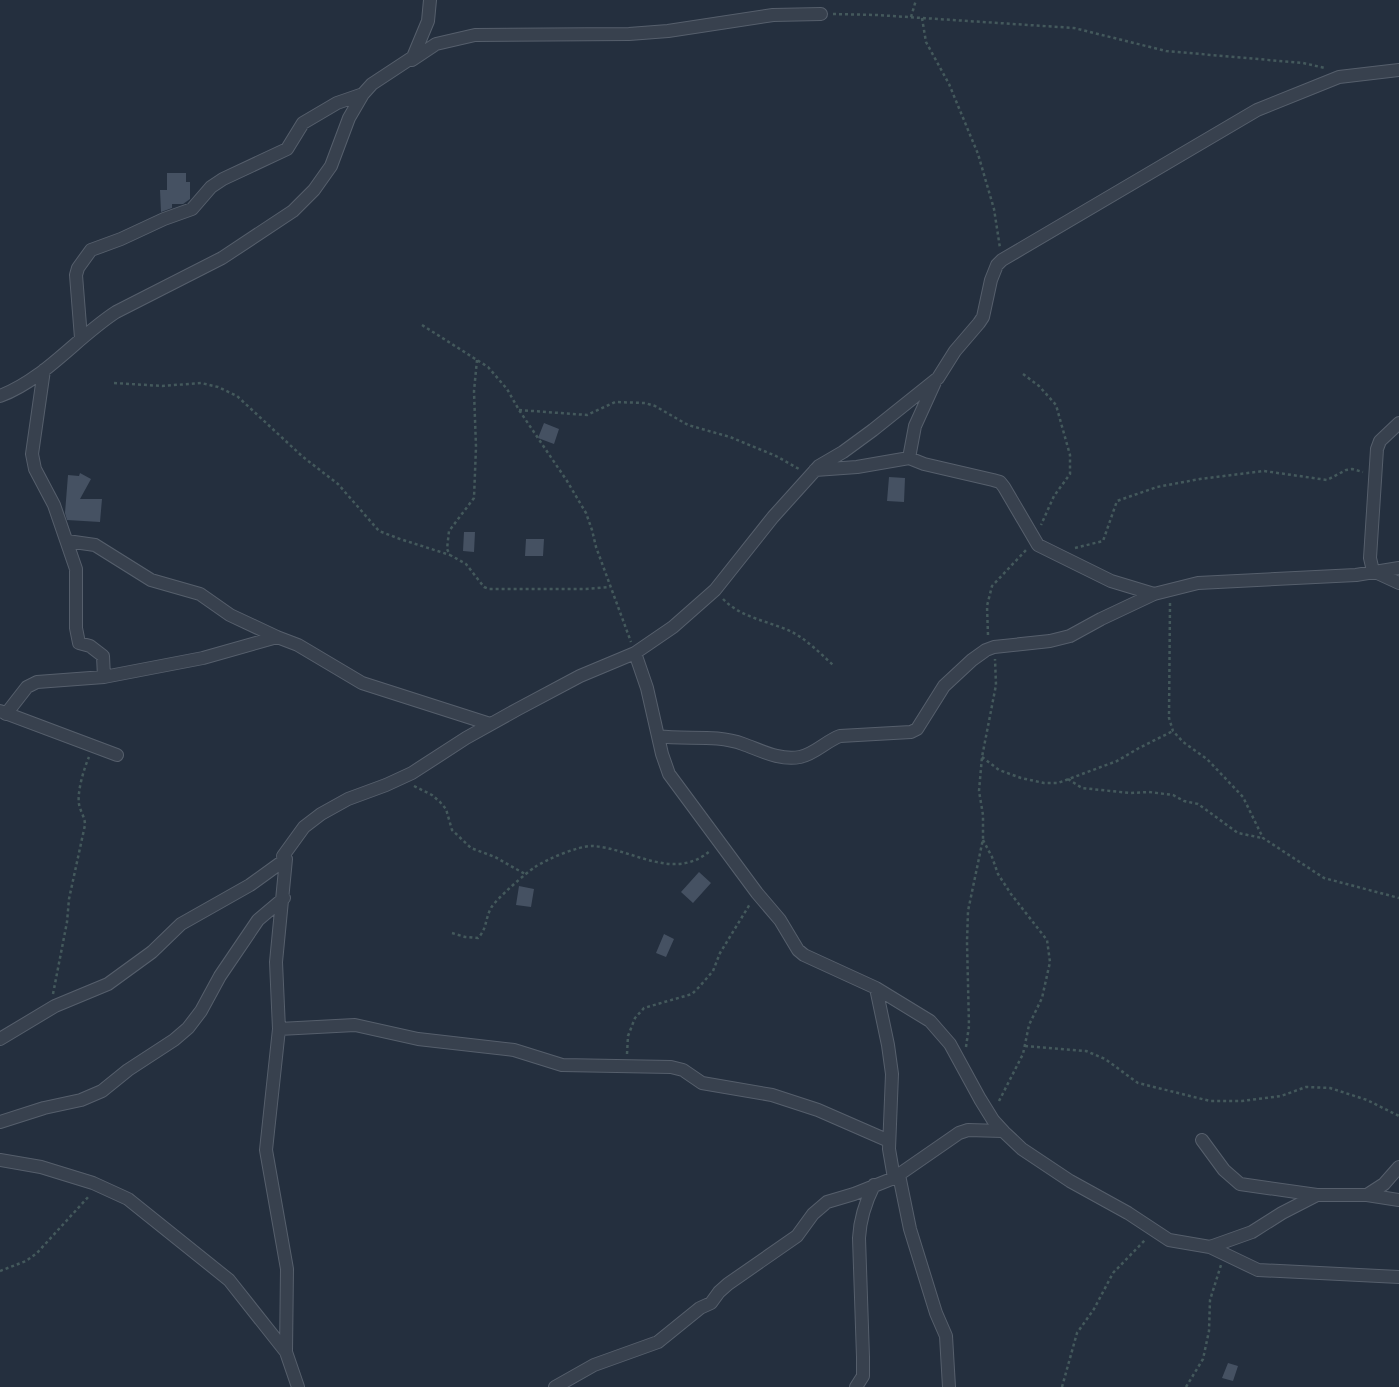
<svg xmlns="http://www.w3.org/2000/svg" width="1399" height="1387" viewBox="0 0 1399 1387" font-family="'Public Sans',sans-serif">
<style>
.building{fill:#455162}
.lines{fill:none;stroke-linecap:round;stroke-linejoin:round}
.street-casing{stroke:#565f6c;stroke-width:14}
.path{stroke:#44595c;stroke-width:2.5;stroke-dasharray:3 3;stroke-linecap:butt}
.street{stroke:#38414e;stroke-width:12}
</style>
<rect width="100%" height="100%" fill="#242f3e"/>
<!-- building -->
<path class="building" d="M167,173H186V182H190V199L183,204H172V208L161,212L160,190H167Z
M544,423L559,429L554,444L538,438Z
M80,473L91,479L80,499H102L100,522L67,520L65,513L68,475L79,476Z
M889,477L905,478L904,502L887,501Z
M464,532H475L474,552L463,551Z
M526,539H544L543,556H525Z
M699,872L711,883L693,903L681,892Z
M519,886L534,889L531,907L516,905Z
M664,934L674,939L666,957L656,953Z
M1228,1363L1238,1366L1233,1381L1222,1378Z"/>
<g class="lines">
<defs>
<path id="street" d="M412,60L436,44L475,35L629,34L668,31L773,15L821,14
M81,338L76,275L78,268L91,250L121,239L164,219L192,209L211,187L223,179L287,149L303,123L337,103L363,94
M44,370L32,454L35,469L54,505L76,569V628L79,643L90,646L103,656L104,677
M0,396C45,379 76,338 116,312L222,258L293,211L314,190L331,166L349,118L363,94L372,84L413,57L428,21L430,0
M1399,423L1380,441L1377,449L1370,558L1373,571L1399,583
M909,458L915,426L935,382
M815,470L857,467L909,458L924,464L993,480L1000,482L1004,487L1038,545L1111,581L1154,594
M67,541L95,545L151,580L200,594L230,615L277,637L298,645L362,683L490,724
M635,653L647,688L662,754L669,774L757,893L780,920L798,950L804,955L876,988L930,1021L950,1044L980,1099L993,1120L1004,1132L1022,1149L1070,1181L1128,1213L1169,1240L1210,1247L1258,1270L1399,1277
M0,711L117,755
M6,714L27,687L37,682L104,677L203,658L277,637
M658,736C686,740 716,734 743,744C760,750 780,761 800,757C815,754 826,741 840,736L911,732L917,729L944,686L972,660L986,650L994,647L1050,641L1070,636L1101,619L1154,594L1198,583L1356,575L1399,568
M286,859L276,962L279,1029L266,1150L287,1269L286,1352L298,1387
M876,988L888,1045L892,1074L889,1149L894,1178
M279,1029L355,1025L418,1039L514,1050L562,1065L671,1067L683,1070L702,1083L772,1095L818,1110L889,1141
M0,1039L55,1006L108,984L152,952L181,924L250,885L286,859L283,856L304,827L321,814L348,799L386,785L412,773L466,738L518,709L580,676L635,653L673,627L715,590L773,517L819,466L843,452L873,430L938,378L955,351L979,323L983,317L991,280L997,265L1002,260L1257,110L1339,77L1399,70
M0,1122L44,1108L81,1100L102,1091L128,1070L174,1040L188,1028L201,1011L220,976L258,920L284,898
M1202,1140L1224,1170L1240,1184L1317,1195
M0,1160L41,1167L93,1183L128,1199L229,1280L286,1352
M899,1175L910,1229L936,1313L946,1336L949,1387
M1367,1195L1384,1184L1399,1167
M1210,1247L1252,1232L1282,1213L1317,1195H1367L1399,1200
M555,1387L594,1365L658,1342L700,1308L711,1303L719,1292L728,1284L797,1236L813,1214L827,1202L854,1194L894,1178L959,1133L968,1130L1002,1131
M856,1387L863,1376V1357L859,1238C860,1218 865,1203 874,1185"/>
</defs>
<!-- street casing -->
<use href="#street" class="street-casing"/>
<!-- path -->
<path class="path" d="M833,14L877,15L1074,28L1166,51L1303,63L1325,68
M911,17L916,0
M922,18L926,42L949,84L978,154L994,209L1000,248
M422,325L488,367L507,389L519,410L567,481L586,513L592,530L596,547L631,642
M477,360L474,391L476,447L474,498L449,531L447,549L450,555L466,564L484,587L489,589H586L610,587
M1023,374L1039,386L1056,405L1070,455V474L1054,496L1041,525
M114,383L162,386L201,383L218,387L237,396L303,457L338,484L379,531L400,539L450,555
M519,410L587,415L615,402L645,403L655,406L688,425L730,437L776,456L799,469
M1075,548L1103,541L1117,501L1157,487L1200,479L1264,471L1327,480L1346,470L1352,469L1363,472
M723,599C741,618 769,621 792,632C807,640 820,653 833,665
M1170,603L1169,718L1173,731L1183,742L1207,759L1243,797L1263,838L1324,878L1399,898
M988,635L987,606L992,586L1027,549
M982,757L999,770L1021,778L1044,783H1058L1117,761L1139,748L1173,731
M1068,779L1082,788L1130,793L1149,792L1173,795L1184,801L1198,804L1238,833L1262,838
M414,786L432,795L440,802L446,809L452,830L471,848L495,857L525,874
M983,840L992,857L998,874L1011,894L1047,940L1050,962L1042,998L1029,1025L1023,1054L998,1103
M452,933L465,937L478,938C487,929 485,919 491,908C495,900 527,872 535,867C547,859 578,846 592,846C632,848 674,883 711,850
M53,994L67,922L69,899L85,825C85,817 80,811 79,804C77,792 84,768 89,757
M1025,1046L1086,1051L1105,1059L1138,1083L1210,1101H1242L1281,1096L1306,1087L1330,1088L1367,1100L1399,1116
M966,1047L969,1026L967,942L968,911L983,839V815L979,791L982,757L996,685L995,659
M627,1054L628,1036L635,1018L644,1008L692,994L700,986L713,971L720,953L750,904
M0,1271L26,1261L37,1253L90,1195
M1062,1387L1077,1333L1094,1309L1113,1273L1146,1239
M1186,1387L1203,1359L1209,1331L1210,1300L1221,1265"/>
<!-- street -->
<use href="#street" class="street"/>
</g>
</svg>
